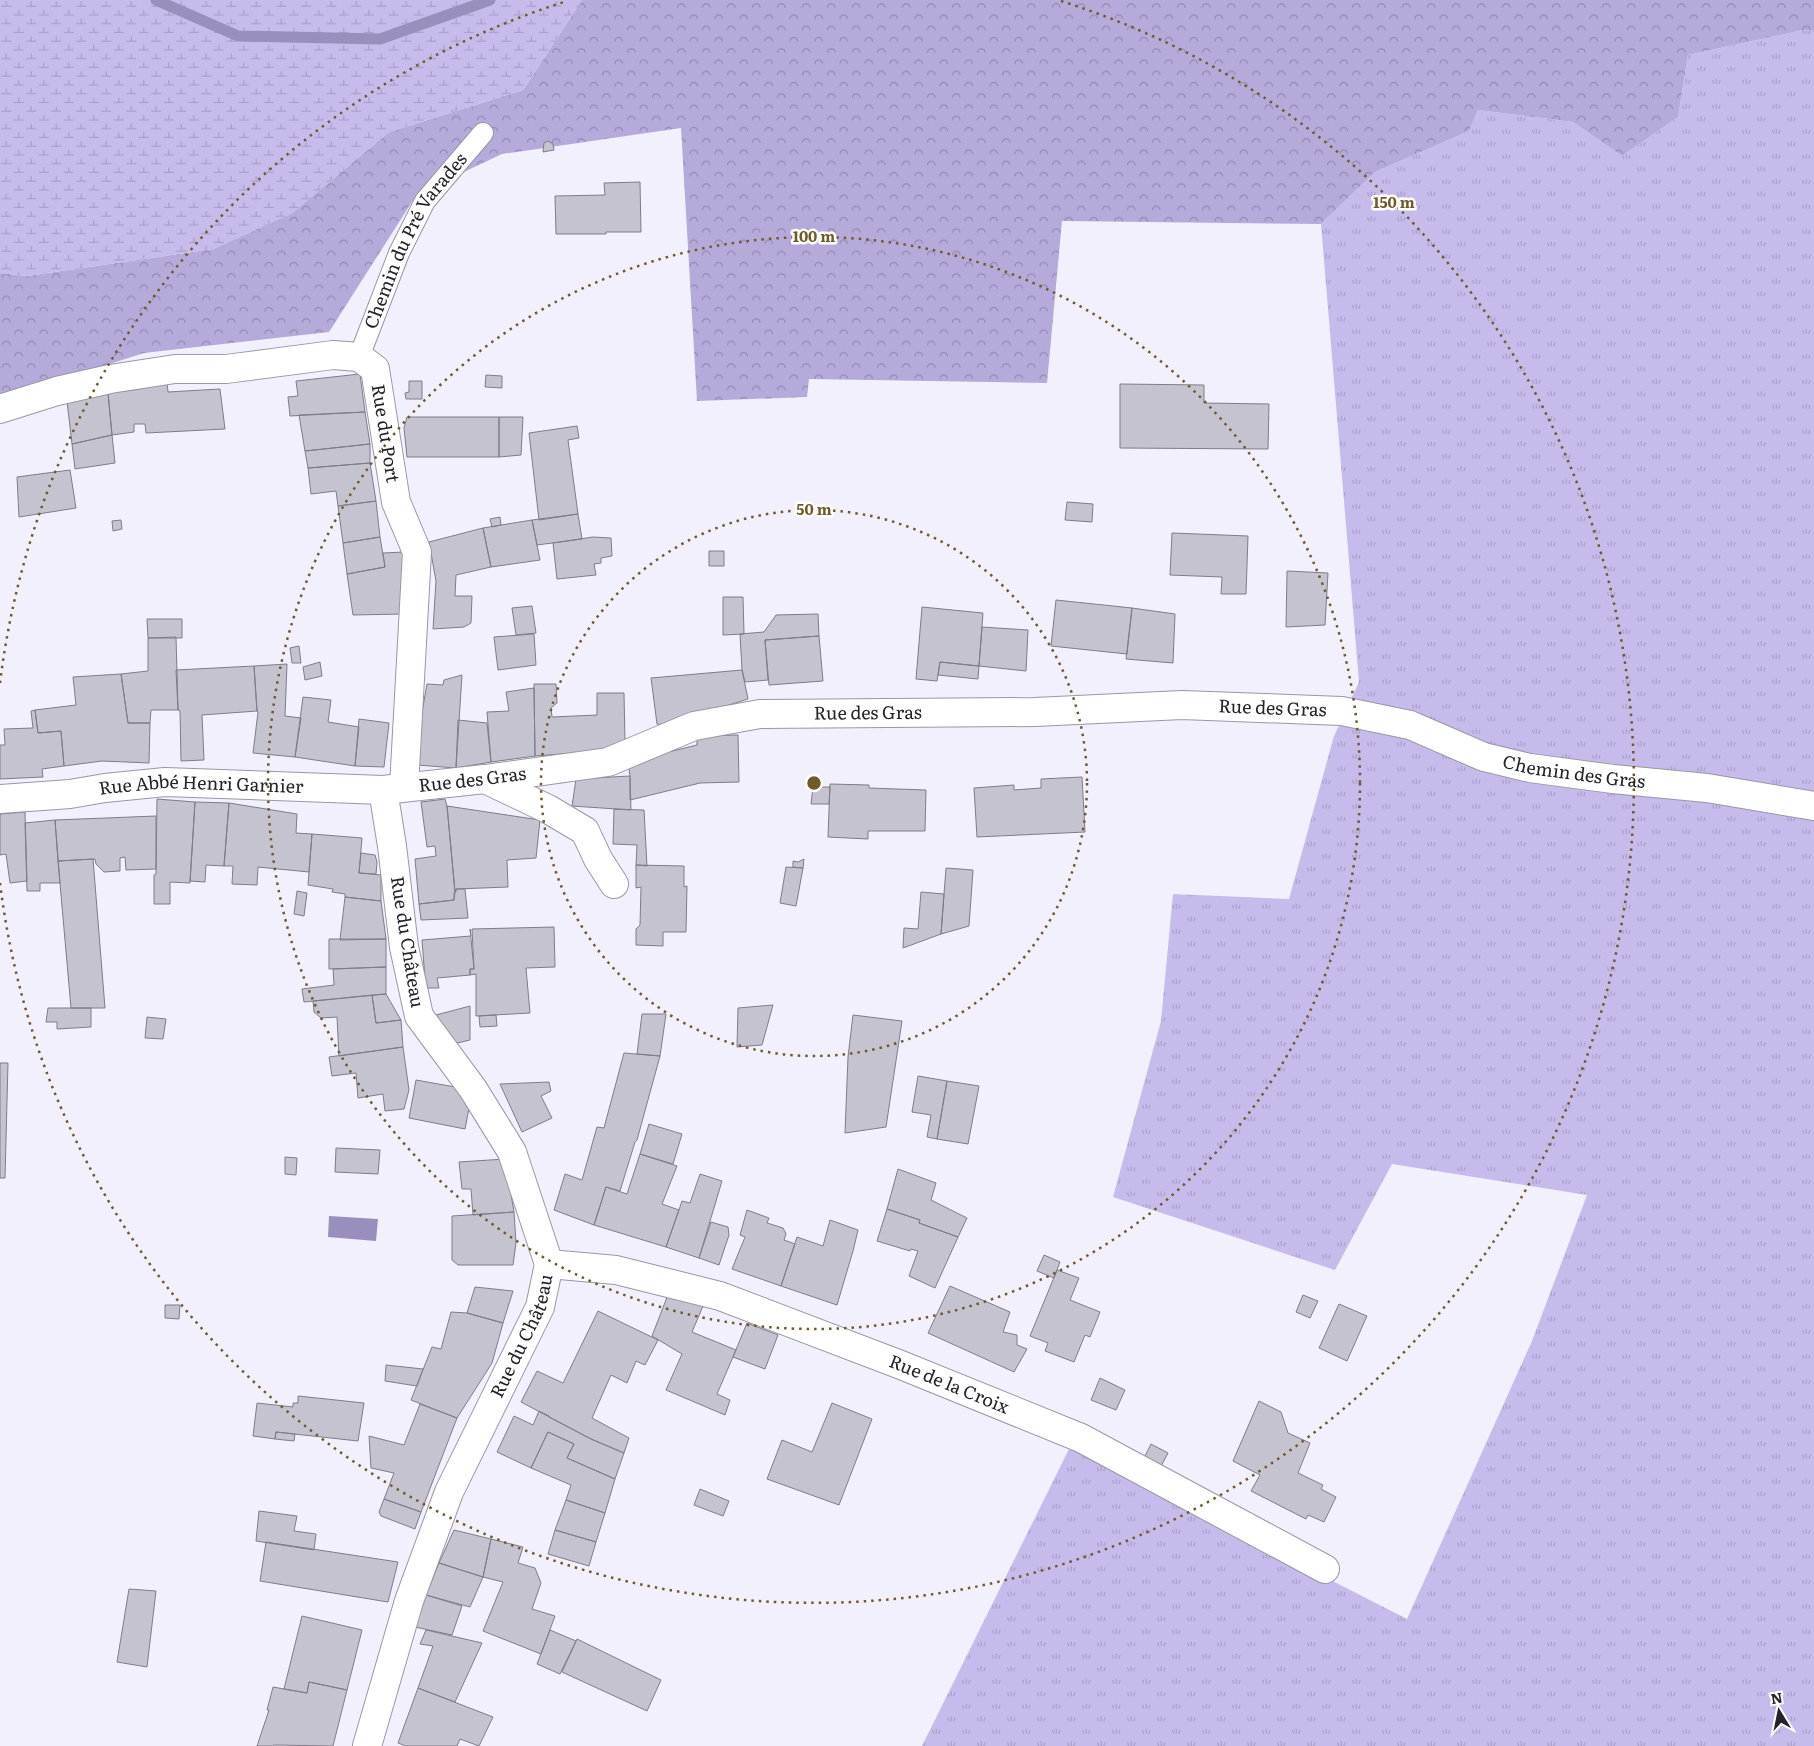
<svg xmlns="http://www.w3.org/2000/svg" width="1814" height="1746" viewBox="0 0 1814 1746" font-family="Literata,serif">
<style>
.grass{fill:url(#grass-tufts)}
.forest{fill:url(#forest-crowns)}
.wetland{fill:url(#wetland-marsh)}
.water{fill:#998ebc}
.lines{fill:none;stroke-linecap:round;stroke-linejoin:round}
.stream{stroke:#998ebc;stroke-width:11}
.building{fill:#c6c3d1;stroke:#7f7c89}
.lane-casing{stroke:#9a97a4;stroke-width:22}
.street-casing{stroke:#9a97a4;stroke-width:30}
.lane{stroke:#fff;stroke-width:20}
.street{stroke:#fff;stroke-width:28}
.ring{fill:none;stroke:#705a29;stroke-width:2.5;stroke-dasharray:2.5 5}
.labels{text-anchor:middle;stroke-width:5;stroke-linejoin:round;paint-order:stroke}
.street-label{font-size:18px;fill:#252329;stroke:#fff}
.centre{fill:#705a29;stroke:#fff;stroke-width:2.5}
.ring-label{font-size:15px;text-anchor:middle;font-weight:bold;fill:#705a29;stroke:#fff;stroke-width:5;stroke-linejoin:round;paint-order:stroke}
</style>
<defs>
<pattern id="grass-tufts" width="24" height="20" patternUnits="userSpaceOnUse" patternTransform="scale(1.25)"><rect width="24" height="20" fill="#c6bbeb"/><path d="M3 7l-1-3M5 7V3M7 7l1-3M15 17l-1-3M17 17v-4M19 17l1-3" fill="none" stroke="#aaa0ca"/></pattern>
<pattern id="forest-crowns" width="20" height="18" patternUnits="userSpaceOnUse" patternTransform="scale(1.25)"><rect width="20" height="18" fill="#b5aada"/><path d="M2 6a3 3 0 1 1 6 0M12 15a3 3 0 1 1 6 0" fill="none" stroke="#938ab1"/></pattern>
<pattern id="wetland-marsh" width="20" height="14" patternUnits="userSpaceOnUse" patternTransform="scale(1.25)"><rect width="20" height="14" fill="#c6bbeb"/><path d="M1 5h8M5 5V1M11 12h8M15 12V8" fill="none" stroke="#aaa0ca"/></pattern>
</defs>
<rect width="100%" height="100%" fill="#f3f0fe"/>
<!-- grass -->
<path class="grass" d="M1803,30L1814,31V1746H922L1070,1447L1407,1619L1532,1341L1587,1195L1392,1164L1335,1270L1113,1197L1161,1021L1173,894L1289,899L1334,736L1359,682L1321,224L1375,172L1469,131L1478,110L1573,122L1622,156L1678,117L1688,55Z"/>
<!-- forest -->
<path class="forest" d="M582,0H1814V31L1803,30L1688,55L1678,117L1622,156L1573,122L1478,110L1469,131L1375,172L1321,224L1062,221L1047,383L809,379L807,397L697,401L681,128L502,154L417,194L329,332L144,353L0,399V273L27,276L213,249L292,213L389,132L523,90Z"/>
<!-- wetland -->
<path class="wetland" d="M0,0H582L523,90L389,132L292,213L213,249L27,276L0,273Z"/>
<!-- water -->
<path class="water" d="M329,1216L378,1219L376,1241L328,1237Z"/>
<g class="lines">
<!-- stream -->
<path class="stream" d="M156,0L238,36L380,39L490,0"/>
</g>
<!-- building -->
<path class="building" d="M548,141L553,144L554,150L543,152L544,143Z
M640,182L641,232H606V234H556L555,196L605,195L604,183Z
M360,374L365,412L290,416L288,397L298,396L296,381Z
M486,375L502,376V388L485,387Z
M409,381H422V399H406L405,393L409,392Z
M167,382L168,392L220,389L225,429L146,433L145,424H134V432L112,435L108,393L140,389V385Z
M1120,384L1204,385V403L1269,404L1268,449L1120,448Z
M108,393L112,435L72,444L67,401Z
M365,412L370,444L305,451L299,415Z
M407,417H499V457H407L404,428Z
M499,417H523L521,455L499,457Z
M577,426L579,438L568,440L578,514L539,520L529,433Z
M112,435L115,463L75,469L72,444Z
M370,444V463L308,468L305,451Z
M370,463L376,501L338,506L336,491L311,494L308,468Z
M70,470L76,508L19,517L17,477Z
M376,501L380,537L343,543L338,506Z
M1067,502L1093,504L1092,522L1065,520Z
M578,514L582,539L537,545L532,520Z
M500,517L501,525L492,527L490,519Z
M121,520L122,529L113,531L112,521Z
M532,520L540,560L491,567L483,528Z
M483,528L491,567L456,575L455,596H472L471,623L464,627L433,629L436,581L429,542Z
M1172,533L1248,536L1246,594H1221L1222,577L1170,575Z
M380,537L385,567L347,574L343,543Z
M593,537L611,538L612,556L601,558V563L594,564L596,575L557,579L553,543Z
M709,551H724V566H709Z
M404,552L402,614L353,615L347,574L385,567L383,553Z
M1287,571L1328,573L1325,625L1286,627Z
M723,597H743L744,634L723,635Z
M1056,600L1132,608L1127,654L1051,646Z
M532,606L536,633L516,635L512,608Z
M922,607L983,613L979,666L940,662L937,681L916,679Z
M1132,608L1175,614L1173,663L1126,659Z
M818,614L819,636L765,640L768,680L745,682L742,670L740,634L764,632L776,615Z
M147,619H182V638H148Z
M982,627L1028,630L1026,671L979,666Z
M534,634L536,665L498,670L494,637Z
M819,636L823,681L769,685L765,640Z
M176,637L178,710H151L150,723H128L121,674L148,671V638Z
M299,646L301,663H292L290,648Z
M320,662L322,676L305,680L303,667Z
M940,662L979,666L978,679L938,675Z
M287,664L285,716L301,718L295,757L253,753L258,712L257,711L254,666Z
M254,666L257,711L202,715L204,760L181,761L180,711L178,710L176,670Z
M742,670L748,699L665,725L657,724L651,678Z
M121,674L128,723H150L149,763L102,761L64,766L61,731L38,733L35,710L76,705L73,677Z
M462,675L456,768L417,765L421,718L427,684L443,685L444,680Z
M534,684H556L557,703L551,708L552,717L597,715V693H624L625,743L601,751L535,756Z
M534,688L535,756L491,762L487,712L509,711L506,692Z
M303,697L331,700L328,722L359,727L355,766L295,757Z
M35,710L38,733L61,731L64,766L42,769L43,777L0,779V745H5L4,729L33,728L31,711Z
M359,719L389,723L384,767L355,766Z
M458,720L487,723L491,762L456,768Z
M738,735L739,782L700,783L630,800V776L628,762L697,745V736Z
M630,776L631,810L572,806L576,779Z
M1082,777L1085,832L977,837L974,788L1014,785V790L1041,788V779Z
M830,784L869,785V788L926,790L925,831H868V839L828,837Z
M813,787H830L829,804H811Z
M157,799L195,802L190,883L170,882V904H154V875L156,874Z
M445,799L447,806L455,892L454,900L419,904L415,859L436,856L435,846L427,847L421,802Z
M195,802L229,803L224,866L206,865L205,882L190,881Z
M229,803L297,814L296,833L312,834L309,872L258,867L257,885L232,884L233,866H224Z
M447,806L540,820L536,858L507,860L508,887L456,889L455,892Z
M614,809L644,810L647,866L636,865L637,845L613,844Z
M25,812L27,881L10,883L6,854L0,855V814Z
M156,816V869L126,870L125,857L120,858V871L104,872L96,864L95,859L58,861L55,820Z
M55,820L60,883H40V891H27L25,823Z
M312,834L362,838L359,873L381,875V901L345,897V894L332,892L333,889L308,885Z
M361,853L375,855L377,862L376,874L359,873Z
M93,859L105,1008H71L58,861Z
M804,859L803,868L793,867V861L798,862Z
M636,865L684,866V887L687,886L686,932H663V946L636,945V929L640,925L641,887L636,888Z
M786,867L803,868L796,906L780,903Z
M946,868L973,870L969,926L941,934Z
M456,889H465L468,918L421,920L419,904L454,900V893L456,892Z
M297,891L307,893L304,916L294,914Z
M921,892L944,894L941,934L903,948L904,928L918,929Z
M345,897L381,901L386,939L340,940Z
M554,927L555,967L526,968L530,1013L476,1016V974L470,975V969H474L472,929Z
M470,929L474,969H470V975L437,978L439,988H428L425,979L422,940L471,936Z
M329,939H386V967L329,969Z
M386,967V994L304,1002L302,989L334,985L333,969Z
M386,994L401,1020L376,1023L372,995Z
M372,995L376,1023L401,1020L403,1047L339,1056L337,1017L321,1018L314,1012L313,1001Z
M773,1005L762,1045L737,1047L738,1008Z
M470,1006V1040L453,1044L436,1015Z
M48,1008H91V1027L57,1029V1022H46Z
M642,1014H666L660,1056L637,1054Z
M496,1015L497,1026L480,1027L479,1016Z
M853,1015L902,1021L886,1127L845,1133L848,1057Z
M147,1017L166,1019L163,1039L145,1038Z
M403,1047L409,1090L404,1109L385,1111L383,1094L358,1098L356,1073L332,1076L329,1057Z
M624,1053L660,1056L637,1140L635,1142L620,1191L606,1187L594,1225L554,1210L565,1174L582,1180L597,1127L604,1128Z
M0,1063H8L5,1178H0Z
M918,1076L947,1081L937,1139L927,1137L931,1115L912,1112Z
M416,1080L455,1087L464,1096L470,1103L465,1129L409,1118Z
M947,1081L979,1086L968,1144L937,1139Z
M549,1082L551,1091L541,1096L552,1118L522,1132L500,1084Z
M649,1124L682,1134L673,1164L640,1154Z
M336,1148L380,1150L378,1174L335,1172Z
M640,1154L677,1166L662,1204L679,1210L666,1247L594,1225L606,1187L627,1194Z
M285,1157L297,1158L296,1175L285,1174Z
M505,1159L514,1212L473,1215L471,1189H462L459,1162Z
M898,1169L936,1183L931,1200L967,1218L958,1237L919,1223L920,1220L887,1209Z
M700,1174L722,1181L699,1258L666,1247L682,1201L690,1203Z
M887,1209L920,1220L919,1223L958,1237L935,1288L909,1276L918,1251L911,1249L910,1251L877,1241Z
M747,1210L769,1218L767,1223L783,1228L786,1234L784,1240L795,1244L781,1286L732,1269L745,1237L740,1235Z
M514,1212L516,1243L513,1265H458L452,1260V1216Z
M830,1220L858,1230L853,1251L837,1305L781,1286L797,1237L823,1246Z
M711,1222L728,1227L729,1235L719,1265L699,1258Z
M1044,1255L1060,1262L1054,1278L1037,1271Z
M1057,1270L1079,1278L1070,1300L1100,1312L1090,1337L1085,1335L1074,1362L1045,1351L1048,1343L1030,1336Z
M950,1286L1010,1312L1003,1332L1017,1335V1345L1027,1349L1014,1372L928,1333Z
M475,1287L513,1291L503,1323L467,1313Z
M669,1292L703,1306L692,1332L736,1350L717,1394L730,1400L725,1415L666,1390L682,1354L652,1336Z
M1303,1295L1318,1301L1310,1318L1296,1312Z
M1339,1304L1367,1316L1347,1361L1319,1348Z
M165,1305H180L179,1319L165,1318Z
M598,1311L658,1340L645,1365L636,1361L627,1383L611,1375L592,1418L629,1438L624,1453L591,1439L521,1402L537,1371L563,1383Z
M451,1312L467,1313L503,1323L492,1363L457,1418L411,1400L432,1347L441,1349Z
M747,1323L778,1335L765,1369L733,1357Z
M386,1365L423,1369L417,1386L385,1381Z
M1100,1378L1125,1390L1116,1410L1091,1400Z
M298,1396L364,1403L358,1441L276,1432L275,1439L253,1436L257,1403L293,1407V1403H298Z
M1259,1401L1281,1412L1288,1433L1310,1443L1298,1473L1323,1485L1321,1489L1336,1497L1324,1522L1308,1515L1306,1519L1251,1491L1260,1475L1233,1461Z
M832,1403L872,1419L839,1505L767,1479L782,1440L812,1452Z
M420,1404L457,1418L421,1512L384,1499L394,1473L371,1468L369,1436L404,1445Z
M539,1411L549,1416V1417L591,1439L624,1453L615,1479L567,1458L574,1444L548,1432L531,1468L497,1452L514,1416L533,1425Z
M276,1432L295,1434L294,1441L275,1439Z
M548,1432L574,1444L567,1458L615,1479L605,1513L566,1500L571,1485L531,1468Z
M1151,1444L1168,1453L1159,1470L1143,1460Z
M700,1489L729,1501L723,1516L694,1505Z
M384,1499L421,1512L415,1529L381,1516L379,1512Z
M566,1500L605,1513L596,1542L555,1530Z
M259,1511L297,1516L294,1531L316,1534L314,1550L256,1541Z
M454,1530L491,1539L483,1577L439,1563Z
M555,1530L596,1542L589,1566L548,1554Z
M491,1539L523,1547L518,1563L535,1568L541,1583L532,1609L555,1616L541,1654L483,1631L503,1582L483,1577Z
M266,1542L398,1562L388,1602L260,1581Z
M439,1563L483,1577L470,1607L426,1595Z
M129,1589L156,1591L147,1667L117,1662Z
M426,1595L462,1606L452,1635L415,1627Z
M302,1616L362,1630L347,1690L309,1682L307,1693L284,1689Z
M426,1630L482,1643L455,1702L418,1688L433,1646L420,1644Z
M550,1630L576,1641L560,1674L537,1664Z
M577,1639L661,1680L647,1711L562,1672Z
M309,1682L347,1690L333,1746L274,1745L273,1746H257L269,1710H267L273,1687L307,1693Z
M418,1688L493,1717L479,1746L460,1739L457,1746H406L398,1743Z"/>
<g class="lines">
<defs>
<g id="lane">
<path id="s1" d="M359,357L399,253L425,201L483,133"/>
</g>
<g id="street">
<path id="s2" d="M0,409L57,391L110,379L175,369H226L333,355L359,357L375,369L396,502L417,552L404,787"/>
<path d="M485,779L548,809L585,831L598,859L614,884"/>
<path id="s3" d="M0,799L70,794L105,788L165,782L383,790L485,779L608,762L694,726L760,714L1035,712L1182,705L1342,711L1410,725L1484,757L1530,768L1613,779L1707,788L1814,806"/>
<path id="s4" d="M549,1264L616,1270L720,1296L901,1365L1081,1438L1325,1569"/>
<path id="s5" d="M367,1746L409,1601L449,1492L540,1307L549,1264L512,1152L473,1089L419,1016L404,947L392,846L383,790"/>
</g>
</defs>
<!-- lane casing -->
<use href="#lane" class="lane-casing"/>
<!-- street casing -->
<use href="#street" class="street-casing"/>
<!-- lane -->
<use href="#lane" class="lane"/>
<!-- street -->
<use href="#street" class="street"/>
</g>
<!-- distance rings -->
<g class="ring">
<circle cx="814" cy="783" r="273"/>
<circle cx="814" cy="783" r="546"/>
<path d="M0 683A820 820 0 0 1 567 1M1061 1A820 820 0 1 1 0 883"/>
</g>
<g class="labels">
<!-- street labels -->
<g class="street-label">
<text dy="6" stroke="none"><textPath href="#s1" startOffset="130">Chemin du Pré Varades</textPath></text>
<text dy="6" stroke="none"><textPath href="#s2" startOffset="450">Rue du Port</textPath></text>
<text dy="6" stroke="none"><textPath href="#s3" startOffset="1284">Rue des Gras</textPath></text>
<text dy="6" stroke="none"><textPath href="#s3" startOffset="879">Rue des Gras</textPath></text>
<text dy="6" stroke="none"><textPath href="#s3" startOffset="1595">Chemin des Gras</textPath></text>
<text dy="6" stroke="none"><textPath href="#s3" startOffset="474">Rue des Gras</textPath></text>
<text dy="6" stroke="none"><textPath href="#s3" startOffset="202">Rue Abbé Henri Garnier</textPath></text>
<text transform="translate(407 942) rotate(81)" y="6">Rue du Château</text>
<text dy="6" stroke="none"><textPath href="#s5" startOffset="440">Rue du Château</textPath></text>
<text dy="6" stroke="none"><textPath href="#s4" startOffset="420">Rue de la Croix</textPath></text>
</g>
</g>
<circle cx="814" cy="783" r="8" class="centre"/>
<g class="ring-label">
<text x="1394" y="208">150 m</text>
<text x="814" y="242">100 m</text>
<text x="814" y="515">50 m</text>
</g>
<!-- north arrow -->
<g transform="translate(1779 1711) rotate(350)" stroke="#ffffff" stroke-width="4" paint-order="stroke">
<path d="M0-4L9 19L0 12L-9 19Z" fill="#252329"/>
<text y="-8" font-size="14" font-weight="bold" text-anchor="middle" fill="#252329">N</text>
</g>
</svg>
